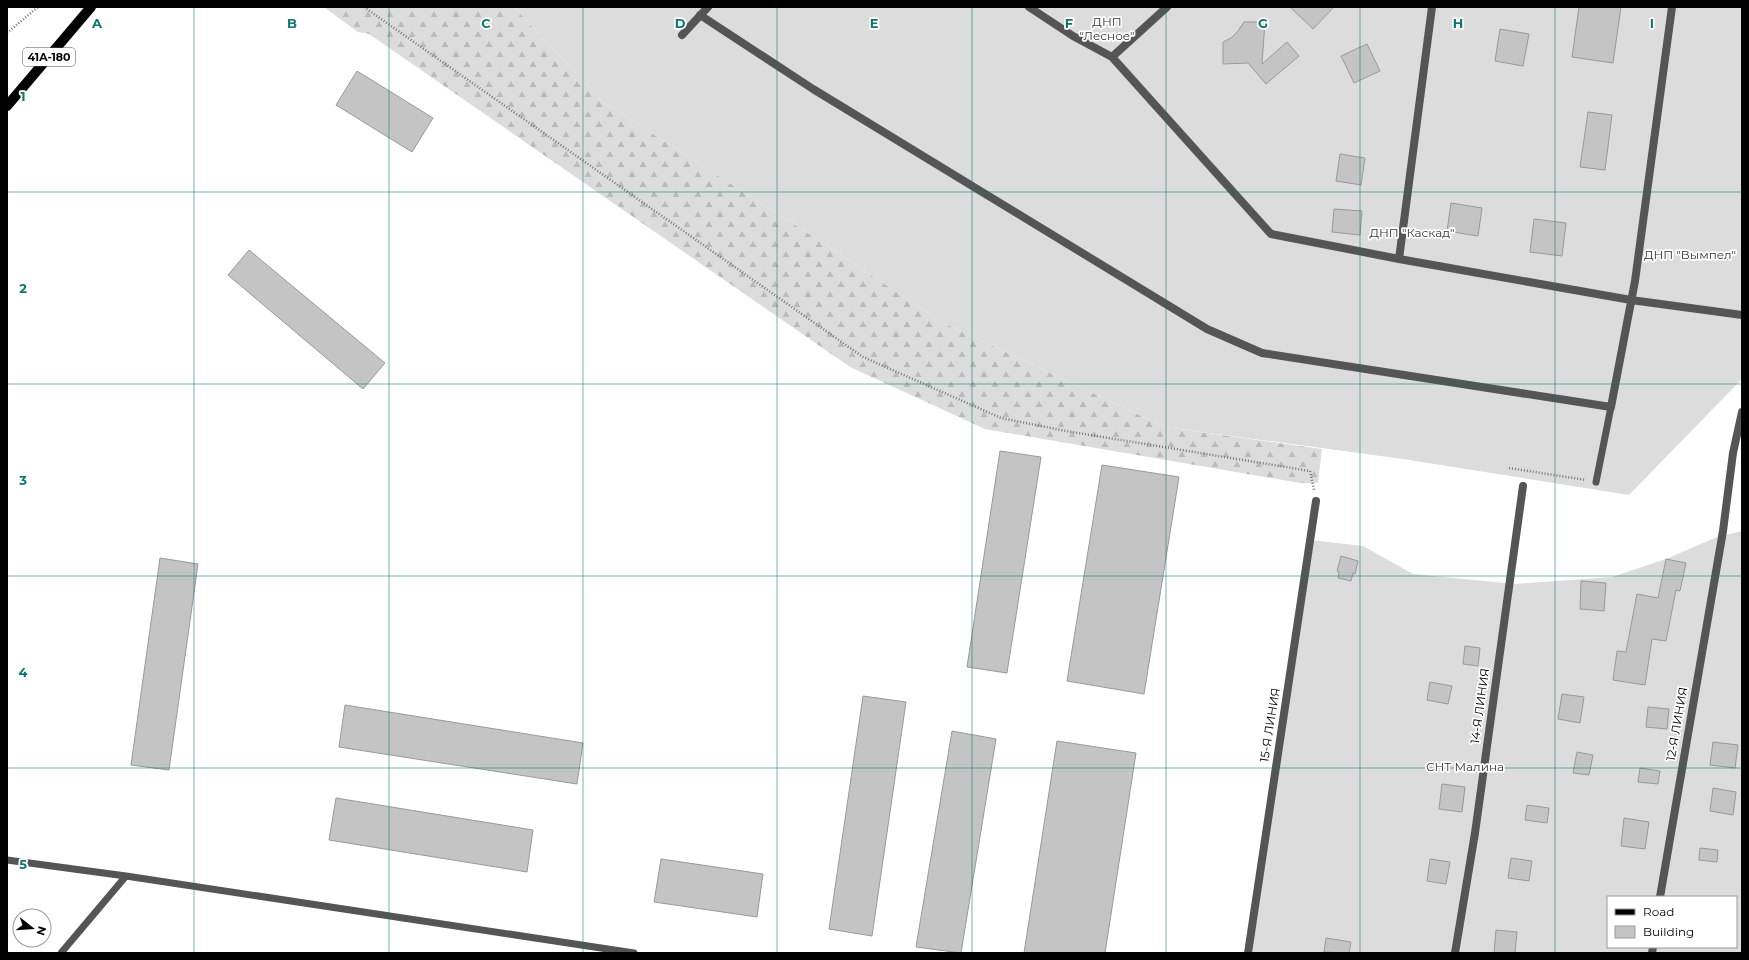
<svg xmlns="http://www.w3.org/2000/svg" width="1749" height="960" viewBox="0 0 1749 960" font-family="Montserrat,sans-serif">
<style>
.forest{fill:url(#forest-firs)}
.garden{fill:#dcdcdc;fill-rule:evenodd}
.building{fill:#c4c4c4;stroke:#999}
.lines{fill:none;stroke-linecap:round;stroke-linejoin:round}
.path{stroke:#777;stroke-width:2.5;stroke-dasharray:1 2;stroke-linecap:butt}
.lane{stroke:#555;stroke-width:7}
.street{stroke:#555;stroke-width:8}
.primary{stroke:#000;stroke-width:10}
.grid{fill:none;stroke:#0f766e;stroke-width:1;stroke-opacity:0.55}
.labels{text-anchor:middle;stroke-width:3.5;stroke-linejoin:round;paint-order:stroke}
.shield{fill:#fff;stroke:#4c4c4c;stroke-width:1}
.shield-label{font-size:11px;font-weight:bold;fill:#000}
.park-label{font-size:12px;fill:#333;stroke:#fff}
.street-label{font-size:12px;fill:#000;stroke:#fff}
.grid-label{font-size:13px;text-anchor:middle;font-weight:bold;fill:#0f766e;stroke:#fff;stroke-width:3.5;stroke-linejoin:round;paint-order:stroke}
</style>
<defs>
<pattern id="forest-firs" width="22" height="20" patternUnits="userSpaceOnUse"><rect width="22" height="20" fill="#dcdcdc"/><path d="M5 1l3.5 6h-7zM16 11l3.5 6h-7z" fill="#bbb"/></pattern>
</defs>
<rect width="100%" height="100%" fill="#fff"/>
<!-- forest -->
<path class="forest" d="M324,7H514L603,102L814,237L942,322L1165,427L1322,449L1318,483H1300L985,429L850,367L369,34L358,32Z"/>
<!-- garden -->
<path class="garden" d="M514,7H1742V379L1629,495L1403,459L1165,427L942,322L814,237L603,102Z
M1742,531V953H1248L1310,540L1363,546L1413,574L1515,584L1612,577L1666,559L1717,537ZM1608,897H1736V947H1608Z"/>
<!-- building -->
<path class="building" d="M1290,7H1334L1313,29Z
M1579,7H1621L1613,63L1572,57Z
M1244,22H1265L1262,64L1287,42L1299,56L1266,84L1248,63L1223,64V42L1231,38L1238,31Z
M1500,29L1529,34L1523,66L1495,61Z
M1367,44L1380,71L1354,83L1341,56Z
M357,71L433,118L412,152L336,105Z
M1588,112L1612,115L1605,170L1580,167Z
M1340,154L1365,158L1361,185L1336,181Z
M1451,203L1482,208L1478,236L1447,231Z
M1334,209L1362,211L1360,235L1332,232Z
M1534,219L1566,223L1562,256L1530,252Z
M249,250L385,363L363,389L228,275Z
M1000,451L1041,457L1007,673L967,667Z
M1102,465L1179,477L1144,694L1067,681Z
M1341,556L1358,561L1355,574L1353,573L1351,581L1338,578L1339,572L1337,571Z
M160,558L198,564L169,770L131,765Z
M1666,559L1686,563L1680,591L1676,590L1666,641L1652,639L1645,685L1613,680L1617,651L1626,652L1637,594L1658,598Z
M1581,581L1606,583L1604,611L1580,609Z
M1465,646L1480,648L1478,666L1463,664Z
M1430,682L1452,686L1448,704L1427,700Z
M1562,694L1584,697L1580,723L1558,719Z
M863,696L906,702L872,936L829,929Z
M345,705L583,743L577,784L339,747Z
M1648,707L1669,709L1667,729L1646,727Z
M952,731L996,739L961,953L916,947Z
M1057,741L1136,753L1105,953H1024Z
M1713,742L1738,745L1735,768L1710,765Z
M1577,752L1593,755L1589,775L1573,773Z
M1640,768L1660,771L1658,784L1638,782Z
M1442,784L1465,787L1462,812L1439,809Z
M1713,788L1736,792L1733,815L1710,811Z
M336,798L533,830L527,872L329,840Z
M1527,805L1549,808L1547,823L1525,820Z
M1624,818L1649,822L1645,849L1621,846Z
M1700,848L1718,850L1717,862L1699,860Z
M1511,858L1532,861L1529,881L1508,878Z
M661,859L763,874L757,917L654,902Z
M1430,859L1450,862L1446,884L1427,881Z
M1496,930L1517,932L1515,953H1494Z
M1326,938L1351,942L1349,953L1324,952Z"/>
<g class="lines">
<!-- path -->
<path class="path" d="M364,7L863,357L1001,418L1066,431L1310,471L1314,490
M7,33L38,7
M1509,468L1586,480"/>
<!-- lane -->
<path class="lane" d="M1596,482L1611,407
M7,860L126,876L61,953
M126,876L634,953"/>
<!-- street -->
<path class="street" d="M1029,7L1073,36L1112,57L1167,7
M700,15L813,89L1207,329L1262,353L1611,407L1635,281L1672,7
M682,35L708,7
M1112,57L1271,234L1399,259L1631,300L1742,315
M1399,259L1432,7
M1660,897L1723,531L1733,453L1742,412
M1248,953L1316,501
M1455,953L1475,833L1523,486
M1652,953L1653,947"/>
<!-- primary -->
<path class="primary" d="M7,106L91,7"/>
</g>
<!-- grid -->
<path class="grid" d="M194,7V953M389,7V953M583,7V953M777,7V953M972,7V953M1166,7V953M1360,7V953M1555,7V953M7,192H1742M7,384H1742M7,576H1742M7,768H1742"/>
<g class="labels">
<!-- shield labels -->
<rect class="shield" x="23" y="48" width="52" height="18" rx="3"/>
<g class="shield-label">
<text x="49" y="61">41А-180</text>
</g>
<!-- park labels -->
<g class="park-label">
<text x="1107" y="26">ДНП<tspan x="1107" dy="14">"Лесное"</tspan></text>
<text x="1412" y="237">ДНП "Каскад"</text>
<text x="1690" y="259">ДНП "Вымпел"</text>
<text x="1465" y="771">СНТ Малина</text>
</g>
<!-- street labels -->
<g class="street-label">
<text transform="translate(1480 706) rotate(-82)" y="4">14-Я ЛИНИЯ</text>
<text transform="translate(1677 724) rotate(-80)" y="4">12-Я ЛИНИЯ</text>
<text transform="translate(1270 725) rotate(-81)" y="4">15-Я ЛИНИЯ</text>
</g>
</g>
<g class="grid-label">
<text x="97" y="28">A</text>
<text x="292" y="28">B</text>
<text x="486" y="28">C</text>
<text x="680" y="28">D</text>
<text x="874" y="28">E</text>
<text x="1069" y="28">F</text>
<text x="1263" y="28">G</text>
<text x="1458" y="28">H</text>
<text x="1652" y="28">I</text>
<text x="23" y="101">1</text>
<text x="23" y="293">2</text>
<text x="23" y="485">3</text>
<text x="23" y="677">4</text>
<text x="23" y="869">5</text>
</g>
<!-- border -->
<rect width="1749" height="960" fill="none" stroke="#000000" stroke-width="16"/>
<!-- legend -->
<rect x="1607" y="896" width="130" height="52" fill="#ffffff" stroke="#999999"/>
<rect x="1615" y="909" width="20" height="6" fill="#000000" stroke="#999999"/>
<text x="1643" y="916" font-size="12" fill="#000000">Road</text>
<rect x="1615" y="926" width="20" height="12" fill="#c4c4c4" stroke="#999999"/>
<text x="1643" y="936" font-size="12" fill="#000000">Building</text>
<!-- north arrow -->
<g transform="translate(32 928) rotate(107)"><circle r="19" fill="#ffffff" stroke="#999999"/>
<path d="M0-3L7 15L0 10L-7 15Z" fill="#000000"/>
<text y="-6" font-size="11" font-weight="bold" text-anchor="middle" fill="#000000">N</text>
</g>
</svg>
